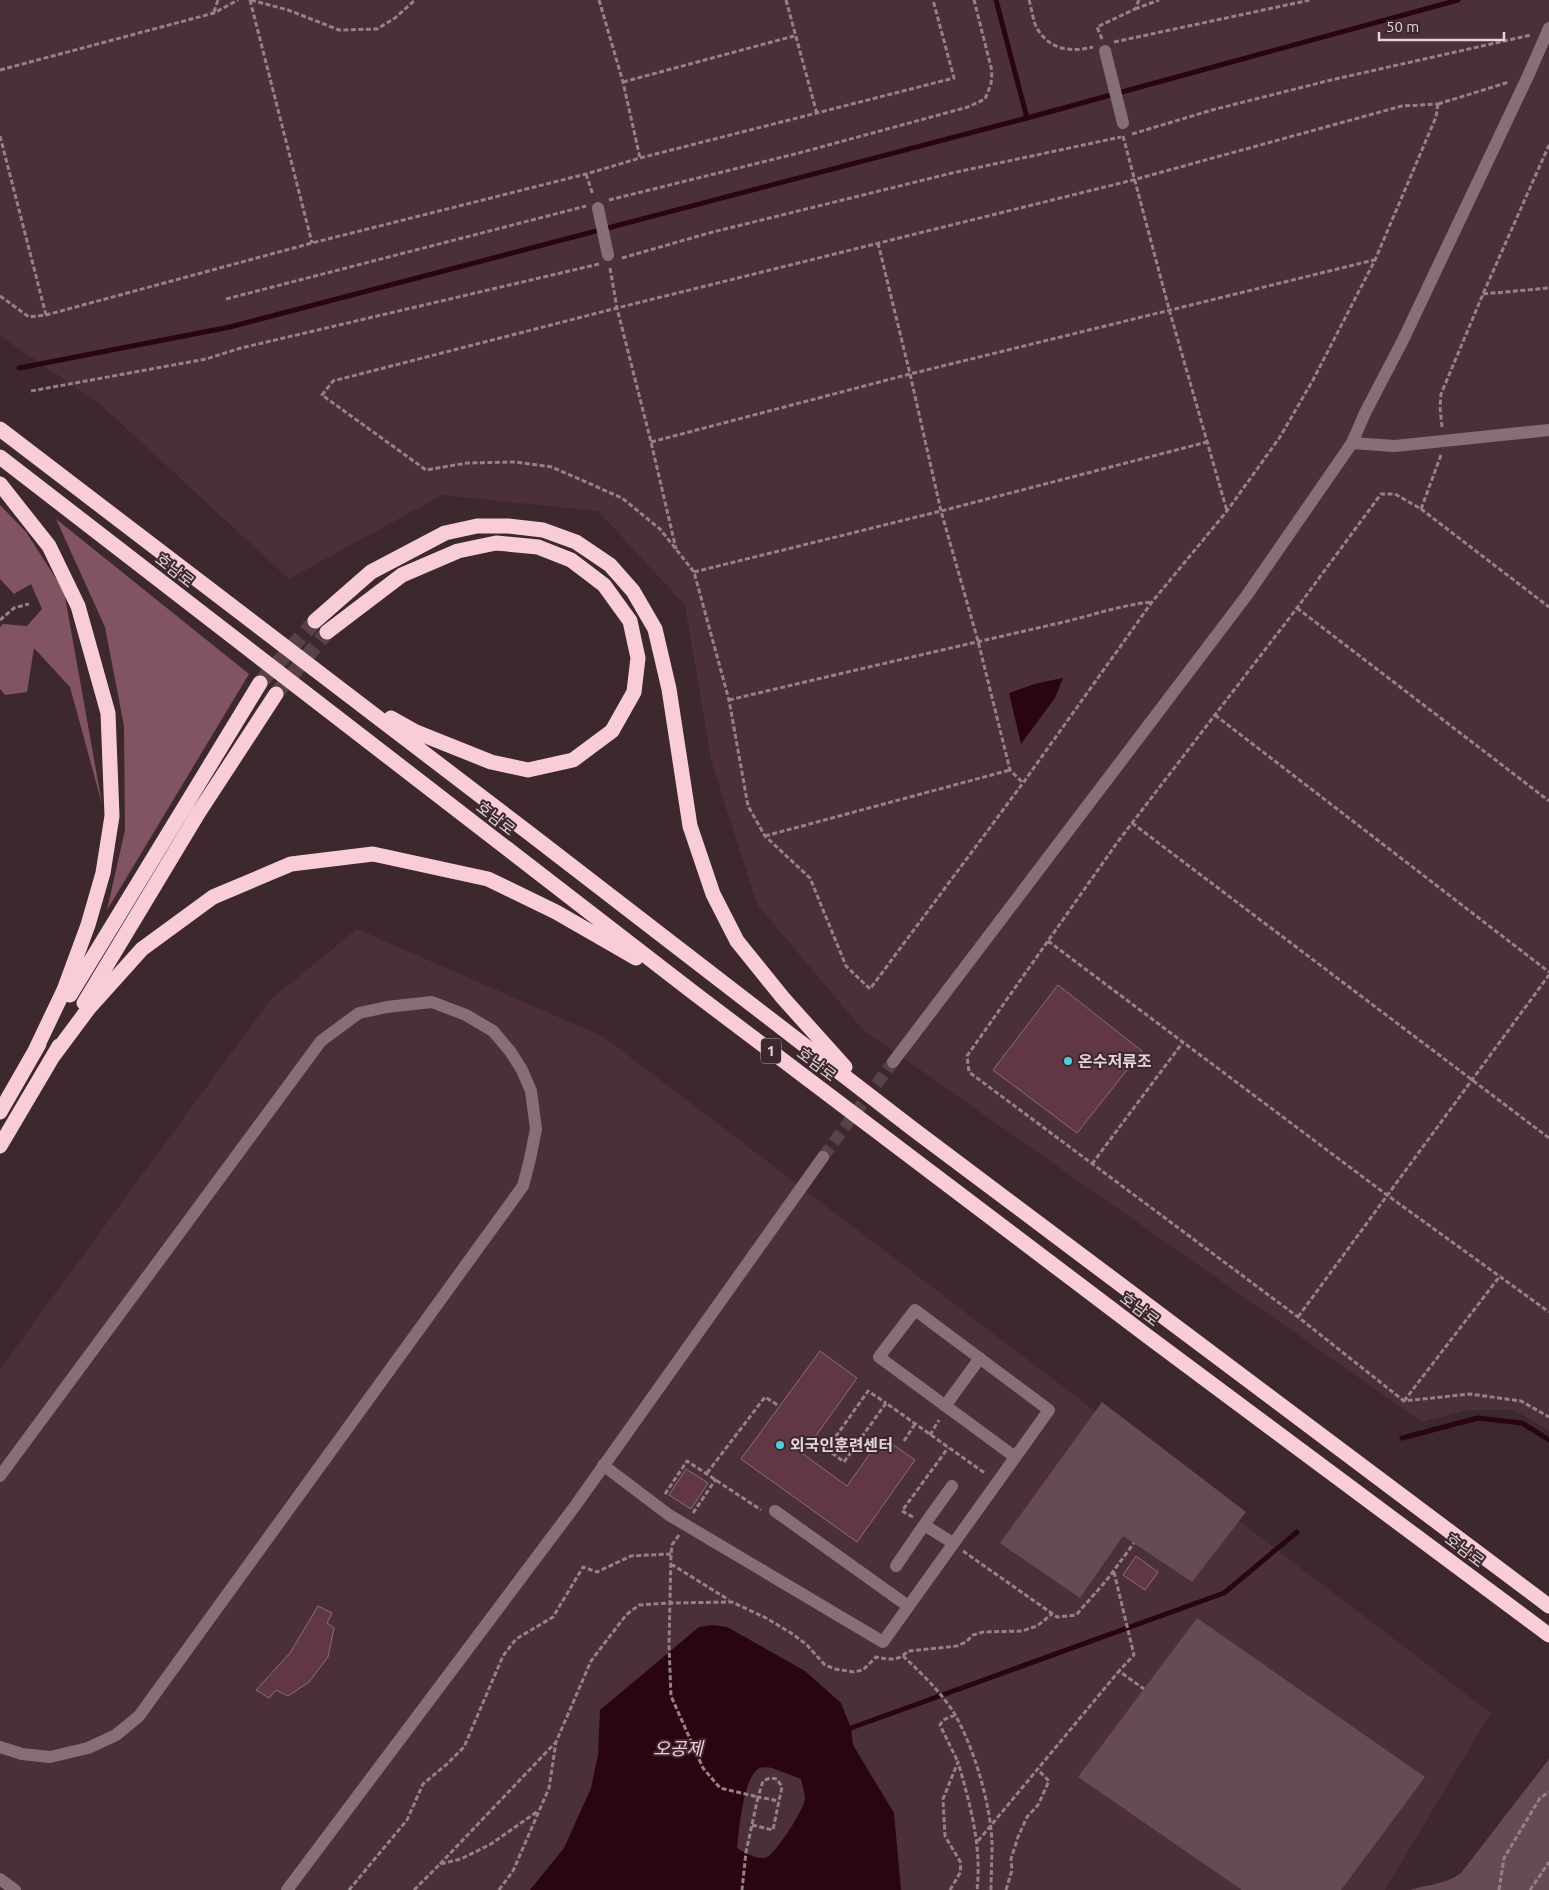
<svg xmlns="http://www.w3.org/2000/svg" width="1549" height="1890" viewBox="0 0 1549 1890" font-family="Ubuntu,'Noto Sans KR',sans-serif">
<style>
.built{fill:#4c3038}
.green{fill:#674b52}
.forest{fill:#825461}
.water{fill:#290412;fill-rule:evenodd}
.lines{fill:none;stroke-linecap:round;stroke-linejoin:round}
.stream{stroke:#290412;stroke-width:5}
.building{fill:#623744;stroke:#886f76}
.minor-tunnel{stroke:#564247;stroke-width:12;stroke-dasharray:12 6;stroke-linecap:butt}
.highway-tunnel{stroke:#564247;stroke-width:15;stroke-dasharray:15 8;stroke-linecap:butt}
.path{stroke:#938286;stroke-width:3;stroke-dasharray:5 2.5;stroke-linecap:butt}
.minor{stroke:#867075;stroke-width:12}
.highway{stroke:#f9cdd8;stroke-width:15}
.poi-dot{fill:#55cadf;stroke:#3d282e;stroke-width:2}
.labels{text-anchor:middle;stroke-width:4;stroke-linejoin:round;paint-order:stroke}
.shield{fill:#3d282e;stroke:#b0a0a4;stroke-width:1}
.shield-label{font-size:15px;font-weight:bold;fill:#e2d4d7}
.street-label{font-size:16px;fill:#e2d4d7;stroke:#3d282e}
.poi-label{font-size:16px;font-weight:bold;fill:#e2d4d7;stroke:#3d282e;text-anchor:start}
.water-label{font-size:18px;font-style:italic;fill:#f9c9d5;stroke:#3d282e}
</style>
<rect width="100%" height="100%" fill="#3d282e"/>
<!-- built -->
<path class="built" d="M0,0H1549V1431L1514,1410H1467L1422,1422L862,1029L757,904L711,760L685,605L598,511L442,495L289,579L99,403L0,336Z
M357,929L604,1037L1491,1713L1385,1890H0V1369L270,1000Z"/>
<!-- green -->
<path class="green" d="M1102,1402L1246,1512L1192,1582L1123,1536L1080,1598L1000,1543Z
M1197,1618L1425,1777L1341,1890H1242L1078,1777Z
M1549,1759V1890H1410C1429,1884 1444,1885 1461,1873Z"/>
<!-- forest -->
<path class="forest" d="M0,505L26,532L64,591L102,804L70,687L34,648L27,692L5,695L0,689V627L3,624L27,626L42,609L31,584L14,594L0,579Z
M56,519L249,674L107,910L125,830L124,726L105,627Z"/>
<!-- water -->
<path class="water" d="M1063,678L1055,698L1021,744L1009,693L1038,683Z
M713,1625L727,1627L805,1671L841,1703L851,1728L853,1745L894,1813L901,1890H530L564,1848L591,1788L598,1755L600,1710L699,1627ZM765,1767L772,1768L801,1779C802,1785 805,1792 805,1799C804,1809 777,1852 767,1857C758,1861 744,1852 737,1848C739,1831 743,1779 758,1769C760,1767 763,1768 765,1767Z"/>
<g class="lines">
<!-- stream -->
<path class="stream" d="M996,0L1027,118
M19,368L230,327L1027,118L1458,0
M1402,1438L1478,1418L1522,1423L1549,1440
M851,1728L1224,1593L1297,1532"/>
</g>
<!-- building -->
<path class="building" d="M1058,985L1142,1051L1077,1133L993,1070Z
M820,1351L857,1378L803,1454L847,1486L882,1437L915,1460L857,1542L741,1459Z
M686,1469L708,1483L691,1509L669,1495Z
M1136,1556L1158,1572L1145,1590L1123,1575Z
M318,1606L332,1613L327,1623L334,1628L328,1657L309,1682L288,1696L276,1690L269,1698L256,1690L290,1653Z"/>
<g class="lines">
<!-- minor-tunnel -->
<path class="minor-tunnel" d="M823,1157L893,1062"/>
<!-- highway-tunnel -->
<path class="highway-tunnel" d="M260,683L315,621
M276,694L327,632"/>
<!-- path -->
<path class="path" d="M250,0L312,243
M251,0L288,10L339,30L377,29L395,18L415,0
M599,0L623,82L640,158
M786,0L817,114
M1029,0C1032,9 1033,23 1038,30C1052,51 1071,52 1093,47
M1135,9L1159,0
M214,12L218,0
M1102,39L1097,27L1135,9L1139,0
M1114,42L1310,0
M0,70L214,13L238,0
M623,82L794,36
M1438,104L1436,117L1375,260L1313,380L1280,437L1227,511L1152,602L1023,783L870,989L846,966L810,878L765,836L748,806L729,700L694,572L660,529L622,498L552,467L515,462L467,463L426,470L322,395L333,381L617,308L1133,180L1402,106Z
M1438,104L1509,82
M1132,134L1212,110L1331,80L1531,35
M0,136L46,315
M1123,136L1169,309L1227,511
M586,174L593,195
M609,200L799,153L968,107L985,99L991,84L992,71L974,0
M878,243L910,374L941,511L978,641L1010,770L1023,783
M622,258L709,233L952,173L1121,137
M610,268L617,308L651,442L676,549
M1483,294L1549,288
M0,296L29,317L46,315L312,243L586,174L640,158L954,78L933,0
M226,299L586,206
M31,391L206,359L241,348L599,264
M1442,427L1440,407L1441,394L1483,294L1549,145
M651,442L910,374L1374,260
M1441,455L1421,509L1395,494H1381L1297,608L1119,840L967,1056L969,1072L1298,1317L1404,1401L1470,1394L1521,1401L1549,1417
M1421,509L1549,607
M694,572L941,511L1207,442
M1297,608L1549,801
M0,620L14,608L29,604
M729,700C838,674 946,649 1055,624C1088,617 1119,605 1152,602
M1215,715L1549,972
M1132,823L1549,1138
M765,836L1010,770
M1048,941L1387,1195L1549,1312
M1092,1164L1183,1042
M1298,1317L1549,975
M1404,1401L1500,1276
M930,1435L939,1420
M904,1441L915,1424
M820,1444L844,1462L886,1403L986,1474
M827,1449L868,1391L886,1403
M707,1473L765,1397L779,1406
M665,1494L687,1461L761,1510
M693,1513L716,1479
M913,1517L902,1511L948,1448
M679,1535L672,1545L671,1554L669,1645L671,1696L703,1768L720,1788L758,1797L746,1852L742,1890
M963,1551L1057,1617L1076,1615L1106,1581L1134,1543
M671,1564L729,1600
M1114,1572L1134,1655L1119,1671
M903,1656C921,1673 941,1692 954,1713C974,1747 991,1805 992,1844C992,1859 991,1875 991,1890
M955,1715L943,1720L940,1725L958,1762
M752,1825L773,1830C776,1815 779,1801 782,1787L777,1779L770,1778L763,1781L758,1797L779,1801
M978,1841L1119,1671L1144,1689
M440,1864L555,1743
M349,1890L407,1820L423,1784L447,1764L464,1747L503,1656L516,1639L553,1617L583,1567L597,1572L631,1556L671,1554
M414,1890L440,1864L461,1859L491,1844L538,1811
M499,1890L513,1871L549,1788L556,1742L591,1661L626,1615L639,1605L670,1603L732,1602L766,1618L791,1633L806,1644L825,1665L835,1669L854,1672L863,1670L876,1657C890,1660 899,1661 908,1651L957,1646L966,1642L973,1635L983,1632L1022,1631L1037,1626L1052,1614
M950,1890L960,1873L961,1863L945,1836L943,1799L958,1762C970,1804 982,1846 977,1890
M1006,1890L1012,1870L1011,1859L1018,1837L1027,1817L1038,1805L1049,1781L1038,1770
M1499,1890L1504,1858L1540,1798L1549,1792
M1530,1890L1549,1862"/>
<!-- minor -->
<path class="minor" d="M1105,51L1123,123
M598,208L608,255
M1352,443L1395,446L1549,430
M893,1062L1247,595L1352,443L1365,413L1403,340L1528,76L1549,28
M945,1406L980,1358
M603,1465L669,1515L883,1642L1049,1410L915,1310L879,1357L1015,1457
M0,1476L321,1041L359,1013L387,1007L432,1002L466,1015L493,1031L510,1051L522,1070L531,1091L536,1129L530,1159L523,1186L139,1716L116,1735L88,1748L50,1757L22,1754L0,1747
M775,1511L908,1606
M924,1525L952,1486
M896,1566L924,1525L953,1543
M0,1879L15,1890
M287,1890L575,1506L823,1157"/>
<!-- highway -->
<path class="highway" d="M0,429L529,833L913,1129L1549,1606
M0,457L694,993L1146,1335L1549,1635
M0,484L49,546L78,606L108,713L112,816L103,873L88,925L64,990L34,1053
M315,621L371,572L445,533L477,526H508L543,530L576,542L610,565L633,591L655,629L669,689L690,826L713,894L737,941L783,998L845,1067
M327,632L402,575L458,551L496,543L538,547L571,560L604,585L630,621L638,658L634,692L612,731L573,760L528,770L491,762L416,732L391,718
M70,995L260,683
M84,1003L199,812L276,694
M54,1055L89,1008L142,949L213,897L291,864L373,854L488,879L556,912L636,958
M0,1112L39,1044
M0,1146L59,1046"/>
</g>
<!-- markers -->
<g class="poi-dot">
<circle cx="1068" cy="1061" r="5"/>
<circle cx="780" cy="1445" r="5"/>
</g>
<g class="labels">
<!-- shield labels -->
<rect class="shield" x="761" y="1038.5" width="20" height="25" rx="4"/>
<g class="shield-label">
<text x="771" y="1056">1</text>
</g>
<!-- street labels -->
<g class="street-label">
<text transform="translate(175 570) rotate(38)" y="6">호남로</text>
<text transform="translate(496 818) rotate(38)" y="6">호남로</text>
<text transform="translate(817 1064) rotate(37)" y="6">호남로</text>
<text transform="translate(1140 1309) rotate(37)" y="6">호남로</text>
<text transform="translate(1465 1550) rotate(37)" y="6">호남로</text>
</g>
<!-- poi labels -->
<g class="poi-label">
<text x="1078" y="1067">온수저류조</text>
<text x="790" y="1451">외국인훈련센터</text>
</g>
<!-- water labels -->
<g class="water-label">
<text x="678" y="1755">오공제</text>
</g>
</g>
<!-- scale -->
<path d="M1379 32v8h125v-8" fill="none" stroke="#e2d4d7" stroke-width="2.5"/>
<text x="1386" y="32" font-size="15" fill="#e2d4d7" stroke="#3d282e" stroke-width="4" paint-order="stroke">50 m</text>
</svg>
